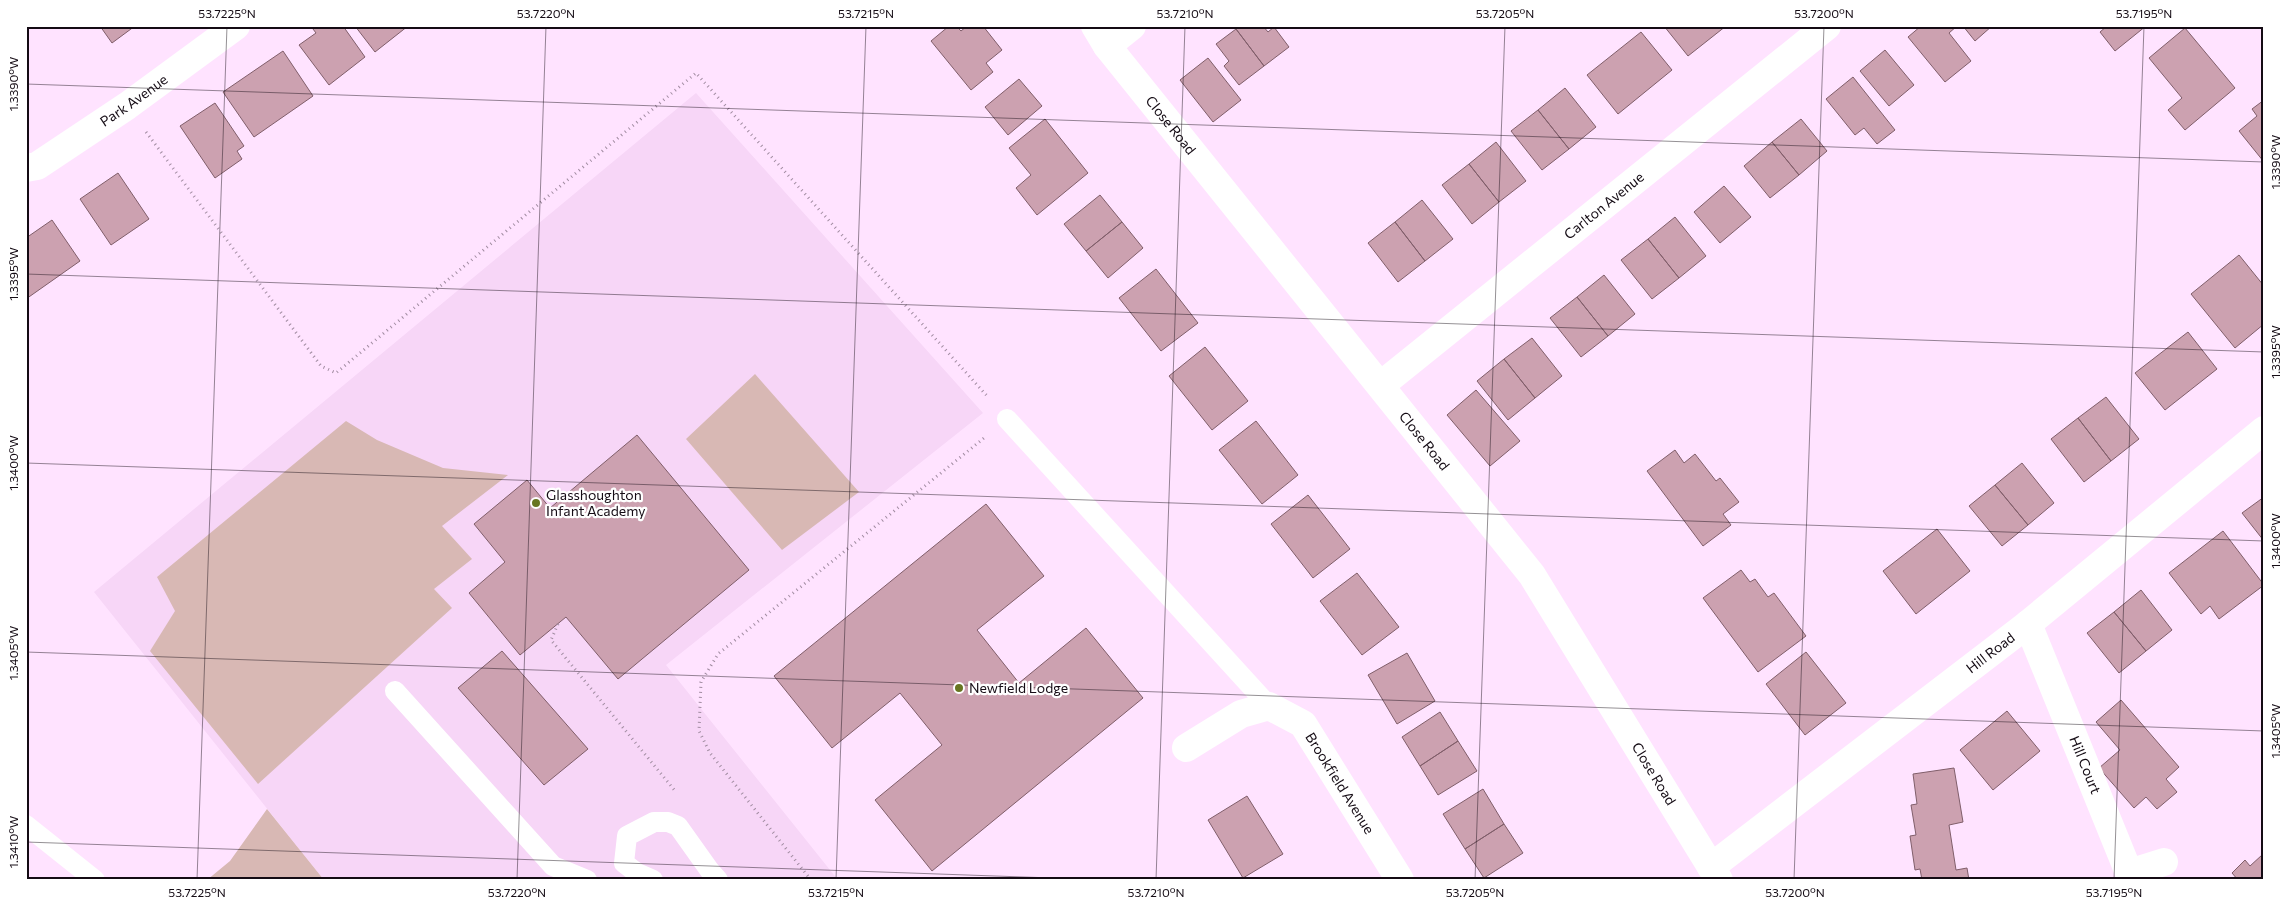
<svg xmlns="http://www.w3.org/2000/svg" width="2290" height="906" viewBox="0 0 2290 906" font-family="Commissioner,sans-serif">
<style>
.built{fill:#f7d6f7}
.green{fill:#d8b8b4}
.building{fill:#cca1b0;stroke:#805e6a}
.lines{fill:none;stroke-linecap:round;stroke-linejoin:round}
.path{stroke:#a28da2;stroke-width:3;stroke-dasharray:1 4;stroke-linecap:butt}
.service{stroke:#fff;stroke-width:20}
.minor{stroke:#fff;stroke-width:28}
.ticks{fill:none;stroke:#140b14;stroke-width:1;stroke-opacity:0.45}
.poi-dot{fill:#677521;stroke:#fff;stroke-width:2}
.labels{text-anchor:middle;stroke-width:4.5;stroke-linejoin:round;paint-order:stroke}
.street-label{font-size:14px;fill:#140b14;stroke:#fff}
.poi-label{font-size:14px;fill:#140b14;stroke:#fff;text-anchor:start}
.neatline{fill:none;stroke:#140b14;stroke-width:2}
.ticks-label{font-size:12px;text-anchor:middle;fill:#140b14}
</style>
<rect width="100%" height="100%" fill="#ffe3ff"/>
<!-- built -->
<path class="built" d="M696,93L983,413L666,665L838,880H324L94,592Z"/>
<!-- green -->
<path class="green" d="M755,374L859,492L782,550L686,439Z
M346,421L377,440L443,468L508,475L442,526L472,559L434,589L452,608L258,784L150,651L175,611L157,577Z
M267,809L324,880H207L230,861Z"/>
<!-- building -->
<path class="building" d="M100,26H135L112,43Z
M316,26H343L365,57L329,85L299,45L316,33L313,29Z
M355,26H408L375,52Z
M949,26H956L961,31L967,26H983L1002,50L986,63L993,72L971,90L931,41Z
M1240,26H1263L1268,32L1274,27L1289,47L1264,66L1236,29Z
M1664,26H1726L1688,56Z
M1921,26H1957L1949,33L1971,61L1945,82L1908,37Z
M1963,26H1992L1975,41Z
M2107,26H2146L2115,51L2100,32Z
M2185,28L2235,88L2185,130L2168,110L2182,98L2149,58Z
M1236,29L1264,66L1239,85L1224,66L1229,61L1216,44Z
M1641,32L1672,70L1618,114L1587,75Z
M1885,50L1914,85L1889,106L1860,71Z
M283,51L313,96L254,137L223,92Z
M1208,58L1241,100L1213,122L1180,80Z
M1853,77L1895,130L1877,144L1864,128L1855,135L1826,99Z
M1019,79L1042,106L1008,135L985,107Z
M1565,88L1596,127L1569,149L1538,110Z
M2264,100V162L2239,131L2257,116L2252,109Z
M215,103L244,146L237,151L242,159L215,178L180,126Z
M1538,110L1569,149L1542,170L1511,131Z
M1045,119L1088,173L1037,215L1016,188L1031,175L1009,148Z
M1801,119L1827,151L1799,175L1772,142Z
M1496,142L1526,181L1499,202L1469,164Z
M1772,142L1799,175L1770,198L1744,166Z
M1469,164L1499,202L1472,224L1442,185Z
M118,173L149,219L111,245L80,199Z
M1724,186L1751,217L1720,243L1694,212Z
M1100,195L1122,222L1086,251L1064,224Z
M1422,200L1453,239L1425,261L1395,222Z
M1675,217L1706,256L1679,278L1648,239Z
M52,220L80,261L26,299V238Z
M1122,222L1143,248L1108,278L1086,251Z
M1395,222L1425,261L1398,282L1368,243Z
M1648,239L1679,278L1652,299L1621,260Z
M2239,255L2264,286V324L2235,348L2191,294Z
M1156,269L1198,323L1161,351L1119,298Z
M1604,275L1635,314L1608,336L1577,297Z
M1577,297L1608,336L1581,357L1550,318Z
M2188,332L2217,369L2165,410L2135,373Z
M1532,338L1562,376L1535,398L1504,359Z
M1205,347L1248,401L1212,430L1169,376Z
M1504,359L1535,398L1508,420L1477,381Z
M1476,390L1520,441L1490,466L1447,415Z
M2106,397L2139,439L2111,461L2078,418Z
M2078,418L2111,461L2084,482L2051,439Z
M1256,421L1298,475L1262,504L1219,450Z
M637,435L749,570L618,679L566,617L520,655L469,593L505,562L474,524L527,480L550,508Z
M1675,450L1684,463L1695,454L1716,481L1720,478L1739,502L1723,514L1731,525L1703,546L1647,471Z
M2022,463L2054,503L2028,525L1995,485Z
M1995,485L2028,525L2002,546L1969,506Z
M1308,495L1350,549L1313,578L1271,524Z
M2264,497V541L2242,513Z
M986,504L1044,576L977,630L1019,683L1086,628L1143,698L932,871L875,800L942,745L900,693L832,748L774,676Z
M1937,529L1970,571L1916,614L1883,571Z
M2223,531L2264,585L2219,619L2210,606L2201,614L2169,573Z
M1741,570L1750,582L1755,579L1768,597L1774,593L1806,636L1758,672L1703,598Z
M1357,573L1399,627L1362,655L1320,601Z
M2141,590L2172,630L2146,651L2114,612Z
M2114,612L2146,651L2119,673L2087,633Z
M502,651L588,749L544,785L458,688Z
M1806,652L1846,703L1805,735L1766,684Z
M1407,653L1435,701L1397,724L1368,675Z
M2121,700L2179,767L2166,779L2177,792L2157,809L2146,797L2134,808L2099,768L2120,750L2096,722Z
M2007,711L2040,751L1993,790L1960,750Z
M1440,712L1458,741L1420,766L1402,737Z
M1458,741L1477,771L1438,795L1420,766Z
M1954,768L1963,822L1949,825L1956,870L1967,868L1969,880H1922L1920,869L1915,870L1910,836L1916,835L1911,805L1917,804L1913,774Z
M1483,789L1504,824L1465,849L1443,814Z
M1247,796L1283,854L1243,878L1208,820Z
M1504,824L1523,853L1484,878L1465,849Z
M2262,855L2264,857V880H2238L2232,873L2245,860L2250,866Z"/>
<g class="lines">
<!-- path -->
<path class="path" d="M146,132L321,366L336,373L696,73L988,397
M558,624L551,640L676,792
M811,880L710,753L699,731L701,682L718,654L984,438"/>
<!-- service -->
<path class="service" d="M1007,419L1269,706
M395,691L553,866L587,880
M26,825L95,880
M653,880L637,873L624,863L627,836L654,822H668L678,826L710,871L718,880"/>
<!-- minor -->
<g class="minor">
<path id="s1" d="M1095,26L1107,46L1532,575L1719,880"/>
<path d="M1107,46L1132,26"/>
<path id="s2" d="M26,168L37,166L127,106L236,26"/>
<path id="s3" d="M1381,385L1827,26"/>
<path id="s4" d="M2028,624L2129,873L2164,862"/>
<path id="s5" d="M1186,748L1241,714L1269,706L1303,724L1400,880"/>
<path id="s6" d="M1711,867L2028,624L2264,430"/>
</g>
</g>
<!-- ticks -->
<path class="ticks" d="M26,84L2264,162M26,274L2264,352M26,463L2264,541M26,652L2264,731M26,842L1109,880M197,880L227,26M517,880L546,26M836,880L866,26M1156,880L1185,26M1475,880L1505,26M1794,880L1824,26M2114,880L2144,26"/>
<!-- markers -->
<g class="poi-dot">
<circle cx="536" cy="503" r="5"/>
<circle cx="959" cy="688" r="5"/>
</g>
<g class="labels">
<!-- street labels -->
<g class="street-label">
<text dy="5" stroke="none"><textPath href="#s2" startOffset="128">Park Avenue</textPath></text>
<text dy="5" stroke="none"><textPath href="#s1" startOffset="125">Close Road</textPath></text>
<text dy="5" stroke="none"><textPath href="#s3" startOffset="286">Carlton Avenue</textPath></text>
<text dy="5" stroke="none"><textPath href="#s1" startOffset="530">Close Road</textPath></text>
<text dy="5" stroke="none"><textPath href="#s6" startOffset="352">Hill Road</textPath></text>
<text dy="5" stroke="none"><textPath href="#s4" startOffset="152">Hill Court</textPath></text>
<text dy="5" stroke="none"><textPath href="#s1" startOffset="935">Close Road</textPath></text>
<text dy="5" stroke="none"><textPath href="#s5" startOffset="202">Brookfield Avenue</textPath></text>
</g>
<!-- poi labels -->
<g class="poi-label">
<text x="546" y="500">Glasshoughton<tspan x="546" dy="16">Infant Academy</tspan></text>
<text x="969" y="693">Newfield Lodge</text>
</g>
</g>
<!-- border -->
<rect width="2290" height="906" fill="none" stroke="#ffffff" stroke-width="55"/>
<rect x="28" y="28" width="2234" height="850" class="neatline"/>
<g class="ticks-label">
<text x="227" y="18">53.7225°N</text>
<text x="546" y="18">53.7220°N</text>
<text x="866" y="18">53.7215°N</text>
<text x="1185" y="18">53.7210°N</text>
<text x="1505" y="18">53.7205°N</text>
<text x="1824" y="18">53.7200°N</text>
<text x="2144" y="18">53.7195°N</text>
<text transform="translate(14 84) rotate(-90)" y="4">1.3390°W</text>
<text transform="translate(2276 162) rotate(-90)" y="4">1.3390°W</text>
<text transform="translate(14 274) rotate(-90)" y="4">1.3395°W</text>
<text transform="translate(2276 352) rotate(-90)" y="4">1.3395°W</text>
<text transform="translate(14 463) rotate(-90)" y="4">1.3400°W</text>
<text transform="translate(2276 541) rotate(-90)" y="4">1.3400°W</text>
<text transform="translate(14 653) rotate(-90)" y="4">1.3405°W</text>
<text transform="translate(2276 731) rotate(-90)" y="4">1.3405°W</text>
<text transform="translate(14 842) rotate(-90)" y="4">1.3410°W</text>
<text x="197" y="897">53.7225°N</text>
<text x="517" y="897">53.7220°N</text>
<text x="836" y="897">53.7215°N</text>
<text x="1156" y="897">53.7210°N</text>
<text x="1475" y="897">53.7205°N</text>
<text x="1795" y="897">53.7200°N</text>
<text x="2114" y="897">53.7195°N</text>
</g>
</svg>
